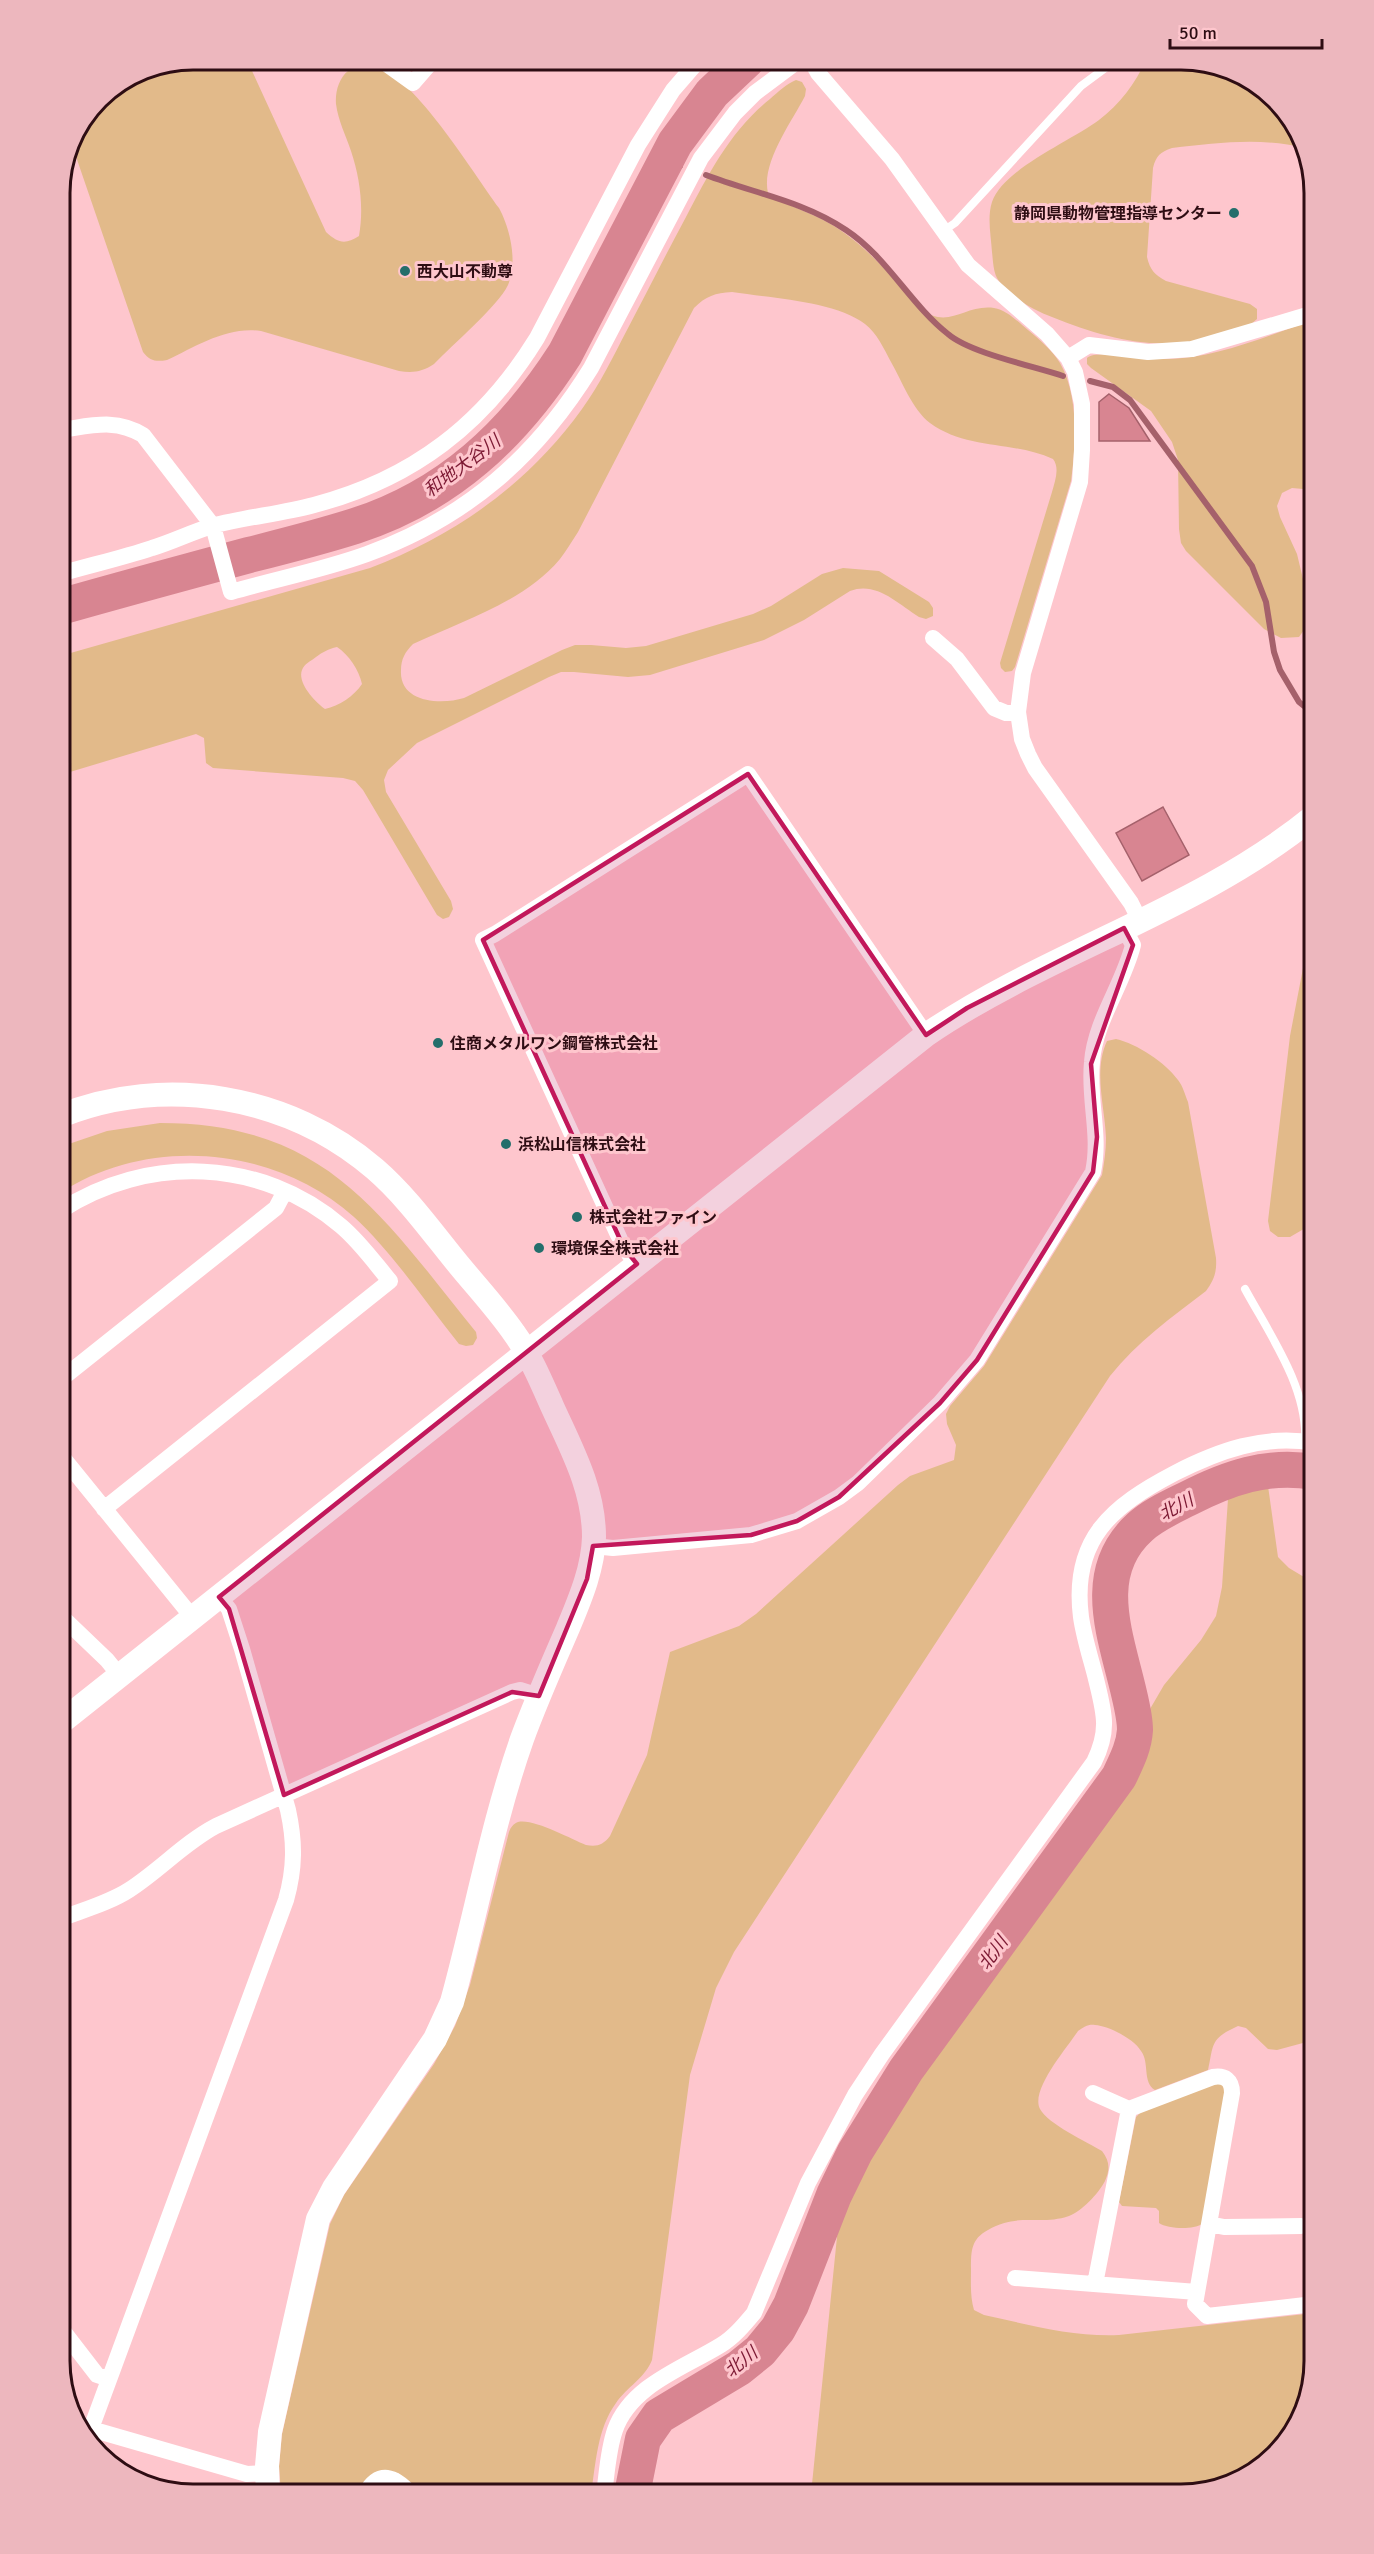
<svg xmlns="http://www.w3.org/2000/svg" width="1374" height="2554" viewBox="0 0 1374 2554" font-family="Signika,'Noto Sans JP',sans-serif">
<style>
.green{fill:#e2ba8a;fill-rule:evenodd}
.water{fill:#d88591;stroke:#a5616b;stroke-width:1.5}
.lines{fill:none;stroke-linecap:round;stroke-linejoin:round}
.stream{stroke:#a5616b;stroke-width:6}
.river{stroke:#d88591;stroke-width:36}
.lane{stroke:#fff;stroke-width:8}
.street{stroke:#fff;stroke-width:16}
.secondary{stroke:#fff;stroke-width:24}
.marked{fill:#c2185b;fill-opacity:0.2;stroke:#c2185b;stroke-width:4.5;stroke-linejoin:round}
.poi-dot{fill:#246e6b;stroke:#fec6cd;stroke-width:2}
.labels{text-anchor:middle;stroke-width:6;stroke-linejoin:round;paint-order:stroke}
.poi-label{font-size:16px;font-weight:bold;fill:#2e0d13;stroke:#fec6cd;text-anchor:start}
.water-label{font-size:18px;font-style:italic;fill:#7c1933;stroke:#fec6cd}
.rim{fill:none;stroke:#2e0d13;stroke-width:3}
</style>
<rect width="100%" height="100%" fill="#fec6cd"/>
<!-- green -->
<path class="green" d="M194,60H247L326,232C338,243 345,245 359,236C364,208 360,178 351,151C346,136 338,120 336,104C335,92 339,78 348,71C358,64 372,63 383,69C421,88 472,171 499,208C510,228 518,262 508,285C498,306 452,345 434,364C422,372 413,373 399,371L261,331C227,326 197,346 167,360C156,362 150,361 143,352L71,142L99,99L143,70Z
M1146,60H1189L1261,87L1304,142L1305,148C1260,137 1217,143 1172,148C1160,152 1156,156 1153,168L1147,257C1150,270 1155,275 1166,281L1250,304L1257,309V319L1250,325C1230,330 1209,339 1189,342C1140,348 1097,335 1052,317C1033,310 1008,296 997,278C993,270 993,260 992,252C991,236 987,217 992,202C1003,169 1071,141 1099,120C1120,104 1135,84 1146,60Z
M796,80L802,82L806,89L805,96C791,123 761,163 768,193C786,206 808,211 827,222C865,243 891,276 919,308C949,331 964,304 994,308C1007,310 1018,322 1028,330C1040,340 1052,350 1060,363C1079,396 1076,445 1071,481L1015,667L1012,671L1005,672L1001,668L1000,663L1052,492C1055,481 1060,468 1053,459C1014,441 967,450 930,423C912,409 902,381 891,362C884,349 877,333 865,324C835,301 770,298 732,292C715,293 706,296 694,308L578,532C572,541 566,551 560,559C524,602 462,621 413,644C405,652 401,659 401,670C399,703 441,705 464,698L562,650L575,645H591L626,648L646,646L753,614L771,606L822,574L843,568L879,571L929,602L933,608V616L926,619L919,617C897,603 876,581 850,591L804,620L764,640L650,675L628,677L574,672H561L549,677L417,743L388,770L384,780L386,792L451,901L453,909L449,917L443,919L437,915L363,790L355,781L343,778L213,768L206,763L204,738L196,734L60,775V656L370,568C456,535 528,484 582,409C600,384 613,357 627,330C647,292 666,254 686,217C709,173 731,130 770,99C778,92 786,84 796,80ZM337,647C349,655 359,670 362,684C354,696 339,706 325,709C315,702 297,683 302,670C304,664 311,661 316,657C323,652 328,649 337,647Z
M1314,320V490L1292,488L1282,493L1277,506L1280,517L1297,554L1309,604V623L1299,637L1281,638L1264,629L1186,551L1181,543L1179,529L1178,460L1172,442L1151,411L1091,368L1087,364V358C1096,349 1146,359 1161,359C1213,360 1265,336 1314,320Z
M1314,948V1223L1290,1237H1278L1270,1231L1268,1221L1290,1036L1304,963L1310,951Z
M1116,1039C1137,1044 1165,1062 1178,1080C1183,1086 1185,1095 1188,1102L1216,1258C1217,1272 1214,1280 1206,1291C1172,1317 1137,1342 1110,1376L734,1952L716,1988L690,2075L652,2360C645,2378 627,2387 616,2403C597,2429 596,2463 591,2494H419L398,2473L359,2494H281L279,2466L282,2434L330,2224L344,2195L434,2064L455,2026L470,1985L509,1832C511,1827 513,1824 518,1822C533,1818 571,1839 586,1845C597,1847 603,1845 610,1836L647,1755L670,1652L739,1626L756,1614L898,1485L910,1476L954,1460L956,1445L947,1424L946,1414L950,1406L984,1366L1102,1175C1104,1163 1106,1151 1106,1138C1105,1107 1093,1071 1107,1041Z
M160,1123C327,1123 381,1215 476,1332L477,1338L473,1345L466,1346L459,1344C425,1302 394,1254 354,1217C275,1146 149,1135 60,1193V1147L107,1131Z
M1252,1481H1261L1268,1486L1278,1557L1289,1568L1314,1583V2040L1277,2050L1268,2049L1246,2028L1238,2026C1209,2039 1214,2045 1208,2070L1155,2090C1142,2082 1150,2063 1141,2051C1134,2039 1109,2026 1095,2025C1088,2024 1084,2027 1078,2031C1067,2048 1030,2090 1040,2109C1048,2124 1087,2142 1102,2151C1110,2161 1110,2170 1105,2181C1099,2193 1081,2212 1069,2216C1040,2226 1018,2212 988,2230C971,2239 971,2251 971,2269C971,2283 970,2296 974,2310L984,2315C1030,2325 1073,2337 1119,2335L1314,2313V2361L1292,2434L1232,2484L1180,2494H811L838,2227C849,2169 880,2123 912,2075L1125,1781L1137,1758L1150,1709L1164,1685L1201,1640L1216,1616L1222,1587L1228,1499C1233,1487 1239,1483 1252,1481Z
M1220,2082L1226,2087L1202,2224C1193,2230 1168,2229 1159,2223V2211L1156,2208L1122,2206L1119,2202L1136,2117L1141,2112Z"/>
<!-- water -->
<path class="water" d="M1109,394L1129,408L1150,441H1099V402Z
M1163,807L1189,855L1142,881L1116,833Z"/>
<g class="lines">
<!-- stream -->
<path class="stream" d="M666,161L680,166
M706,175C753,193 803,201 846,230C887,257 910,304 948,334C970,353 1033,366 1063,376
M1090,381L1113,387L1130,400L1252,566L1266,602L1274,652L1280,670L1299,702L1314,714"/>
<!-- river -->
<path class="river" d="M60,607C123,589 186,572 249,555C285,546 320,537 355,526C448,496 513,435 565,354L675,143L712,93L747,60
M632,2494L643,2439L659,2416L739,2368L760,2351L778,2329L791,2305L834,2195L855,2152L906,2070L1119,1777C1126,1762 1134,1747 1135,1730C1135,1717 1131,1702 1128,1689C1115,1634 1090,1572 1140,1527C1153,1515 1171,1507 1187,1499C1228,1478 1267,1464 1314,1472"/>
<!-- lane -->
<path class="lane" d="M943,231L955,223L1081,86L1108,66
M1245,1289C1270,1335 1308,1388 1305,1441"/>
<!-- street -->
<path class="street" d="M381,60L413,83L433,60
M811,60L818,73L892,159L968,265L1047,334L1068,358L1075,372L1082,404V450L1080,482L1023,673L1018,712L1022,739L1028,754L1035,768L1131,903L1140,921
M1068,358L1089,345L1148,352L1192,349L1314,313
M60,430C91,426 115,418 143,435L213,526L231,592C276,579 323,570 367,554C466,518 536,457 591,368L701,158L735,113L755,93L799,60
M60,574C91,565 122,558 152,548C172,542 192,532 212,526C245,517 281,514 314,505C413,479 484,424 537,338L638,145L673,90L699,60
M933,638L957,659L994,708L1006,713L1018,712
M60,1211C147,1154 262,1158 341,1226C360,1242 374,1262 390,1281L104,1509
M637,1264L624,1248L483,940L495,934L748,774L926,1035
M60,1380L276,1208L285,1191
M60,1454L193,1618
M593,1546L613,1548L751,1535L797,1521L839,1497L858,1483L940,1403L977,1360L1093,1172C1101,1135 1088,1099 1092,1062C1095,1021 1123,985 1133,945L1124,928
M60,1615L107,1660L120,1676
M60,1919C83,1910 109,1903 129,1890C160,1870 184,1843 216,1826L512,1692L520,1690L539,1696
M1093,2093L1129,2109L1213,2077C1225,2075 1232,2080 1232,2093L1195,2304L1207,2316L1314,2304
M1209,2224L1224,2227L1301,2226
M1015,2278L1197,2292
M1095,2284L1129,2109
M60,2327L97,2375L109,2379
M91,2429L247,2474L267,2473
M89,2434L286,1900C295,1868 295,1842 288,1810L242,1649L229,1609L219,1597
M365,2494C379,2469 395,2476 411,2494
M604,2494C607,2473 608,2450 615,2430C631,2385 684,2368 721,2345C734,2337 744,2325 754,2313L808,2183L855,2095L882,2054L1094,1762C1110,1730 1104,1712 1096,1679C1091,1659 1084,1638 1081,1617C1071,1539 1112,1506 1175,1473C1218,1451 1264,1434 1314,1443"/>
<!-- secondary -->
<path class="secondary" d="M60,1116C165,1074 289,1095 375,1169C405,1195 429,1228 454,1259C474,1284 496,1307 514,1333C530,1355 541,1381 552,1406C571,1448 594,1489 594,1537C593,1569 580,1599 568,1628C552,1665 536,1701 522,1739C492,1824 476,1915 452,2002L435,2039L334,2188L318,2219L270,2432L267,2466L268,2494
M60,1723L926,1035C1049,951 1198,911 1314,816"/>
</g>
<!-- marked area -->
<path class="marked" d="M748,774L926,1035L967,1008L1124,928L1133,945L1091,1064L1097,1137L1093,1172L977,1360L940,1403L839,1497L797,1521L751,1535L593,1546L587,1579L539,1696L512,1692L284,1795L229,1609L219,1597L637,1264L624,1248L483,940Z"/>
<!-- markers -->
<g class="poi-dot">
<circle cx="1234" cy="213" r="6"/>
<circle cx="405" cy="271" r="6"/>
<circle cx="438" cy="1043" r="6"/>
<circle cx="506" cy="1144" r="6"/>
<circle cx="577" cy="1217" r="6"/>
<circle cx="539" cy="1248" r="6"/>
</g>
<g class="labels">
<!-- poi labels -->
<g class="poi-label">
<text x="1222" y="219" text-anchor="end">静岡県動物管理指導センター</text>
<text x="417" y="277">西大山不動尊</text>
<text x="450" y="1049">住商メタルワン鋼管株式会社</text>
<text x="518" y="1150">浜松山信株式会社</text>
<text x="589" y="1223">株式会社ファイン</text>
<text x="551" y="1254">環境保全株式会社</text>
</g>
<!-- water labels -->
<g class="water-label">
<text transform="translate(462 466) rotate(-37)" y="6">和地大谷川</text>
<text transform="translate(1176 1507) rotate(-28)" y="6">北川</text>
<text transform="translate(993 1953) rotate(-54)" y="6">北川</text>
<text transform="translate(741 2362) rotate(-39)" y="6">北川</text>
</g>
</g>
<!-- crop -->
<path d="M0 0H1374V2554H0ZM193 70H1181A123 123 0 0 1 1304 193V2361A123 123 0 0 1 1181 2484H193A123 123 0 0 1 70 2361V193A123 123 0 0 1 193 70Z" fill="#edb7be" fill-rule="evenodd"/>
<path class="rim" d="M193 70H1181A123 123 0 0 1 1304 193V2361A123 123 0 0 1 1181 2484H193A123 123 0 0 1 70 2361V193A123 123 0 0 1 193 70Z"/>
<!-- scale -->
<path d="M1170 39v9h152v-9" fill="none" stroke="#2e0d13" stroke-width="3"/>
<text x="1179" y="39" font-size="18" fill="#2e0d13" stroke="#fec6cd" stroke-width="4.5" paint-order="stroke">50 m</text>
</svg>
